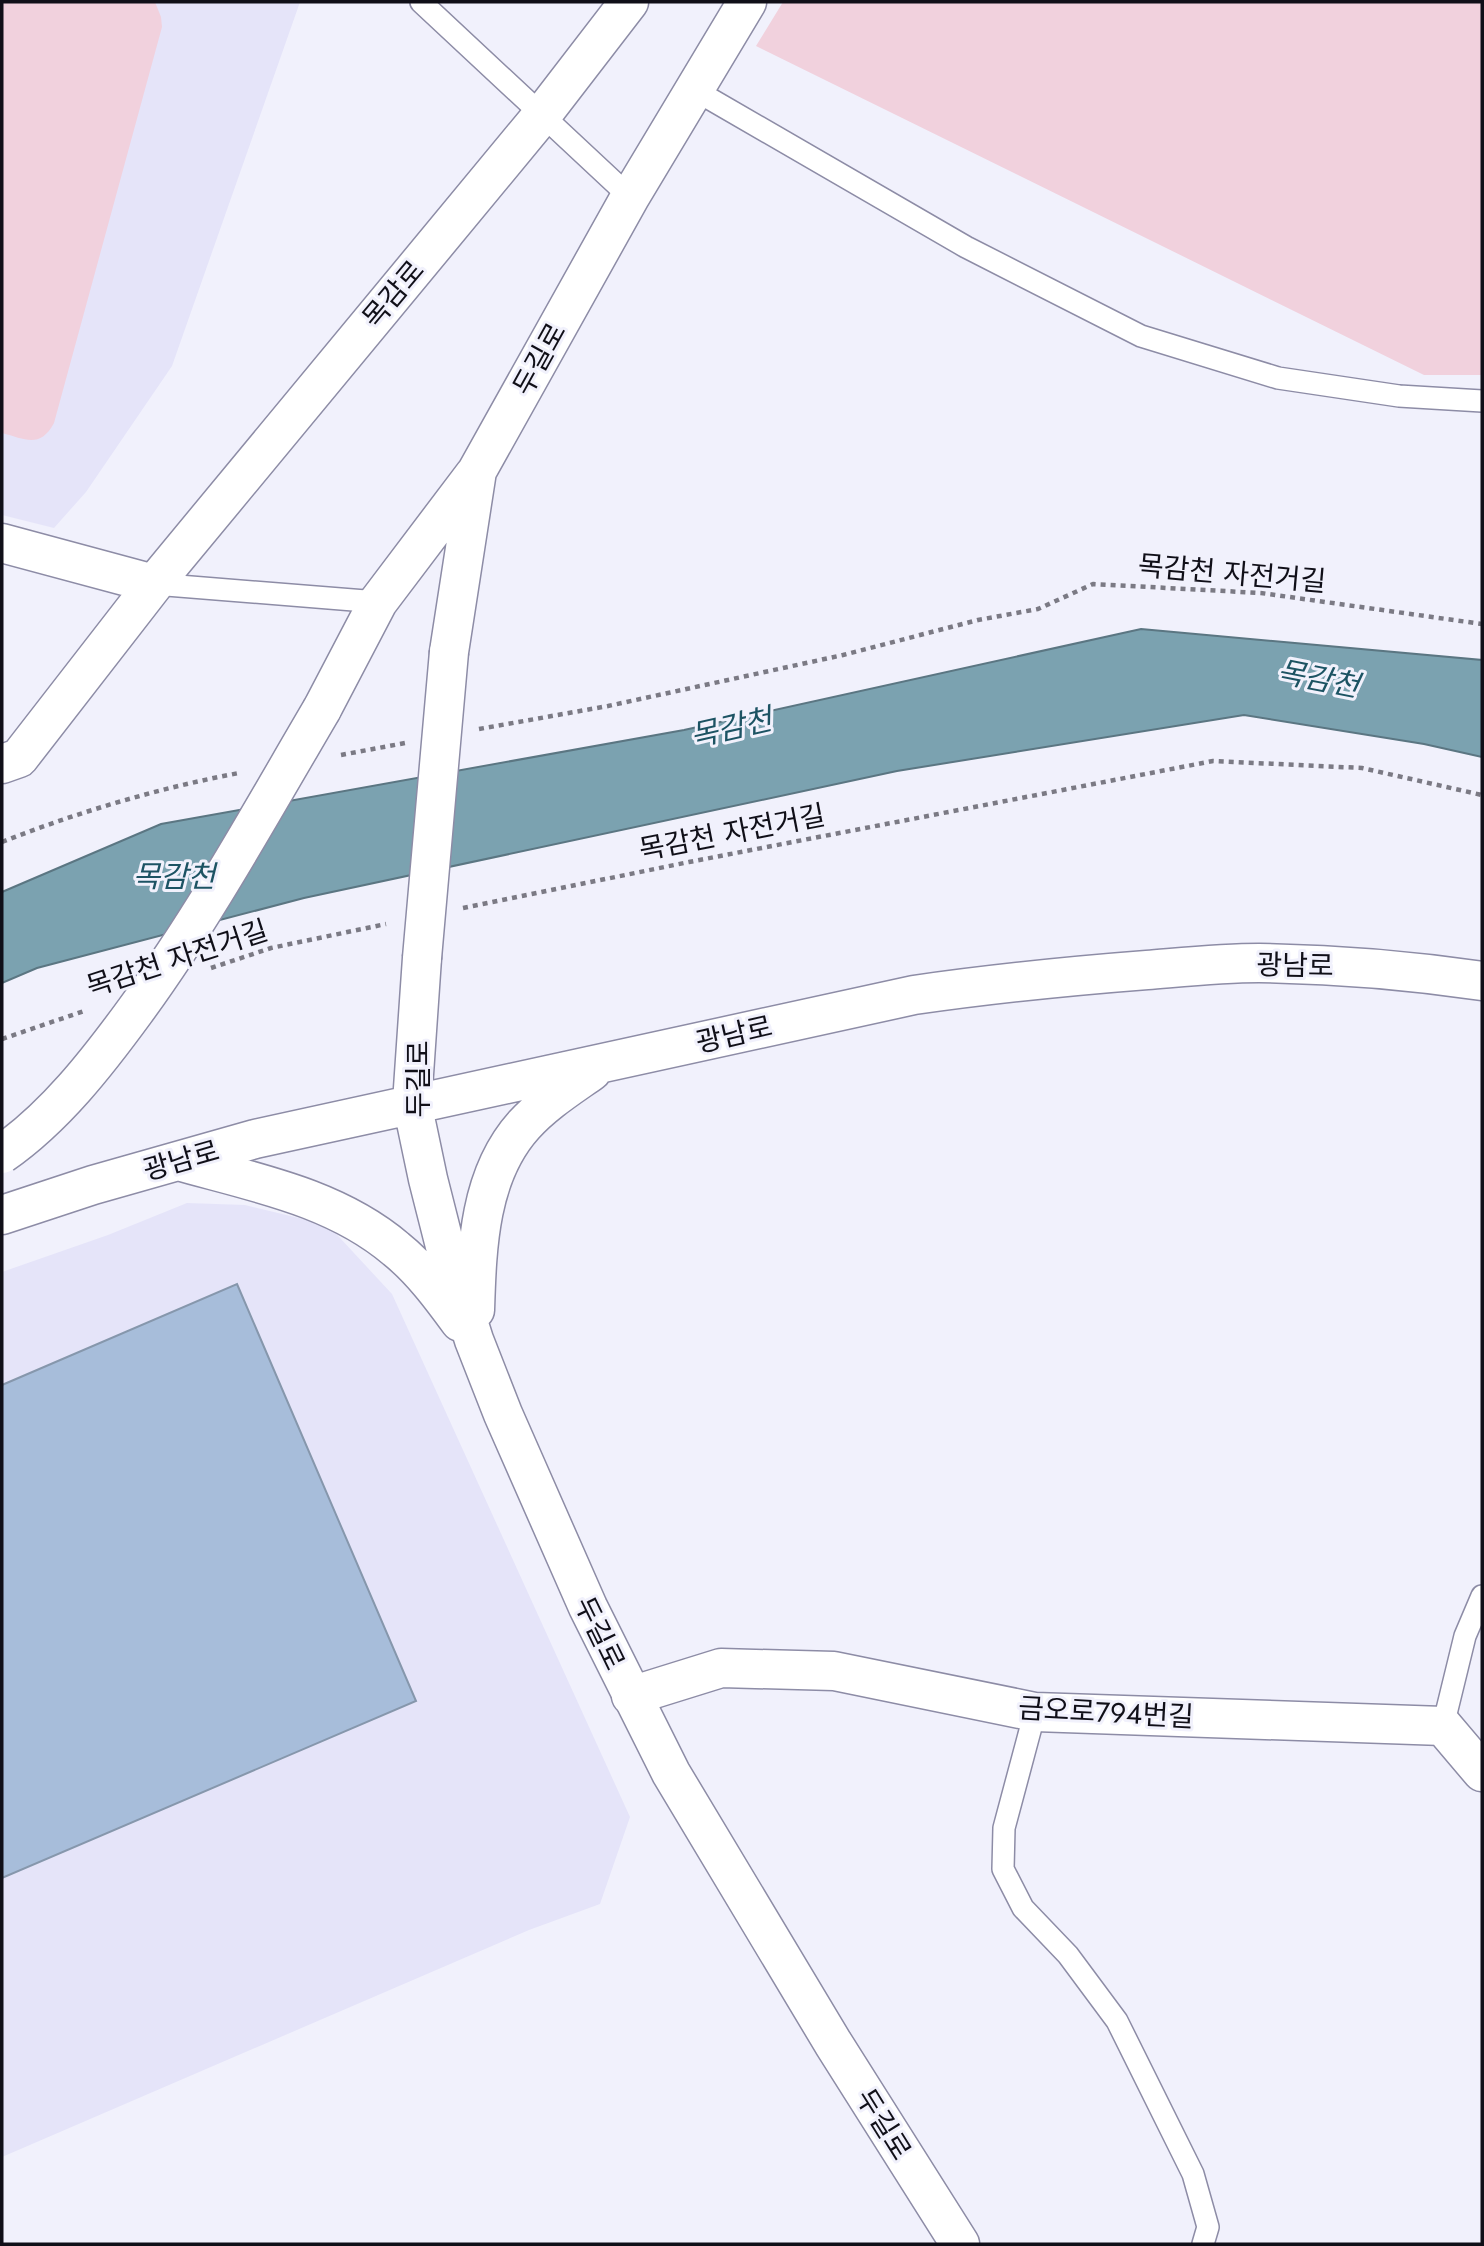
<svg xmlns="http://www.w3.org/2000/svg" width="1484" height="2246" viewBox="0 0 1484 2246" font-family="Jost,'Noto Sans KR',sans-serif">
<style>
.built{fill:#e5e4f9}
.green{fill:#f1d1dd}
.water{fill:#7ba2b0;stroke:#5b7682;stroke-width:2}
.building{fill:#a7bdda;stroke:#8697ac;stroke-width:2}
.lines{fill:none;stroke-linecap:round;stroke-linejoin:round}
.service-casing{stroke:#8d8ca6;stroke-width:24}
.minor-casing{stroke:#8d8ca6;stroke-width:41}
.tertiary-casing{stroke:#8d8ca6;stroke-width:41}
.path{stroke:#7b7a84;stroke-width:4.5;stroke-dasharray:5 5;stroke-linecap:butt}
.service{stroke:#fff;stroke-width:21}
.minor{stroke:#fff;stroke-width:38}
.tertiary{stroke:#fff;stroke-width:38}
.tertiary-bridge-casing{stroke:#8d8ca6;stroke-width:41;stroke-linecap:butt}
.tertiary-bridge{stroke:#fff;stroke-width:38}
.labels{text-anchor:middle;stroke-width:6;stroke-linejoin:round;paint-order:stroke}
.street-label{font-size:28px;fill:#100f18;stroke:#f1f1fc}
.water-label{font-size:30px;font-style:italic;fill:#1c5363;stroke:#f1f1fc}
</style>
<rect width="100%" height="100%" fill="#f1f1fc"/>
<!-- built -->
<path class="built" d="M2,2H300L172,366L86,492L54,528L2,515Z
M187,1203L245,1205L328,1225L392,1294L630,1817L600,1904L529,1930L2,2157V1272L108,1235Z"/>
<!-- green -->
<path class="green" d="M2,2H155L161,17L162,27L54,423C40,449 25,439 2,433Z
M783,2H1482V375H1424L756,46Z"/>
<!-- water -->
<path class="water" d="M1141,629L1482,660V757L1424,744L1244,715L897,771L304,898L37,968L2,983V892L161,824L684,730Z"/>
<!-- building -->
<path class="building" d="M237,1284L416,1701L2,1878V1385Z"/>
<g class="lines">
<defs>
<path id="service" d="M421,2L630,197
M693,89L966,247L1141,336L1278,378L1399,396L1482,401
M154,584L378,602
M1035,1712L1004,1828L1003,1869L1023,1908L1068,1955L1117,2021L1193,2174L1208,2227L1203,2244
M1443,1726L1465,1636L1482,1596"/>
<path id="minor" d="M2,543L154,584
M2,764L19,758L154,584L542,115L629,2
M631,1696L721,1668L834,1671L1035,1712L1443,1726L1482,1772"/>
<path id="tertiary" d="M449,652L477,471L630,197L747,2
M322,709L378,602L474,475
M422,958L412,1103L428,1179L447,1254L474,1340L503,1414L588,1607L671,1773L833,2043L960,2244
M178,1161C253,1182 335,1197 396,1249C421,1269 441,1296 460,1322
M2,1215L93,1185L255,1139L914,995C991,984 1069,976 1147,970C1184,967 1222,963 1259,963C1334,964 1408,970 1482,981
M475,1310C477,1247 479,1175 524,1125C544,1103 568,1088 592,1071"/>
</defs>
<!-- service casing -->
<use href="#service" class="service-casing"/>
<!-- minor casing -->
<use href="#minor" class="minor-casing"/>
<!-- tertiary casing -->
<use href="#tertiary" class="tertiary-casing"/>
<!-- path -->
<path class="path" d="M479,729L608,706L843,655L978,620L1038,609L1093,584L1261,593L1482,624
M341,755L405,743
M2,842C78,812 159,788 239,773
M463,908L689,862L1213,761L1362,768L1482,795
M211,968L271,948L386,924
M2,1039L87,1010"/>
<!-- service -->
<use href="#service" class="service"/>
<!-- minor -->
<use href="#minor" class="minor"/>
<!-- tertiary -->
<use href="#tertiary" class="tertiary"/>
<defs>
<path id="tertiary-bridge" d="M422,958L449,652
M2,1154C55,1117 97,1063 135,1011C205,915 262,811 322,709"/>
</defs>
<!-- tertiary-bridge casing -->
<use href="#tertiary-bridge" class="tertiary-bridge-casing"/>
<!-- tertiary-bridge -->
<use href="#tertiary-bridge" class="tertiary-bridge"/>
</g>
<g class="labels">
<!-- street labels -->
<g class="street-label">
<text transform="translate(393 294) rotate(-50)" y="10">목감로</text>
<text transform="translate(539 359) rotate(-61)" y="10">두길로</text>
<text transform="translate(1232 573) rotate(5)" y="10">목감천 자전거길</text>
<text transform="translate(732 832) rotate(-11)" y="10">목감천 자전거길</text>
<text transform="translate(177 958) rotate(-18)" y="10">목감천 자전거길</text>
<text transform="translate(1295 965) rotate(1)" y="10">광남로</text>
<text transform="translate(734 1034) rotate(-13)" y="10">광남로</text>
<text transform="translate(418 1079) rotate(-90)" y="10">두길로</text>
<text transform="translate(181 1160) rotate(-16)" y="10">광남로</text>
<text transform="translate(600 1633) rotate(64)" y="10">두길로</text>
<text transform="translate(1106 1712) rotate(3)" y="10">금오로794번길</text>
<text transform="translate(884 2124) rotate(58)" y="10">두길로</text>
</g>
<!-- water labels -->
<g class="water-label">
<text transform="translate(1318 679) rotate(11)" y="10">목감천</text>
<text transform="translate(731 728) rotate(-13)" y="10">목감천</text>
<text x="174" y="887">목감천</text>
</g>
</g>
<!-- border -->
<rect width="1484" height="2246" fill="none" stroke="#100f18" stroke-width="7"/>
</svg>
